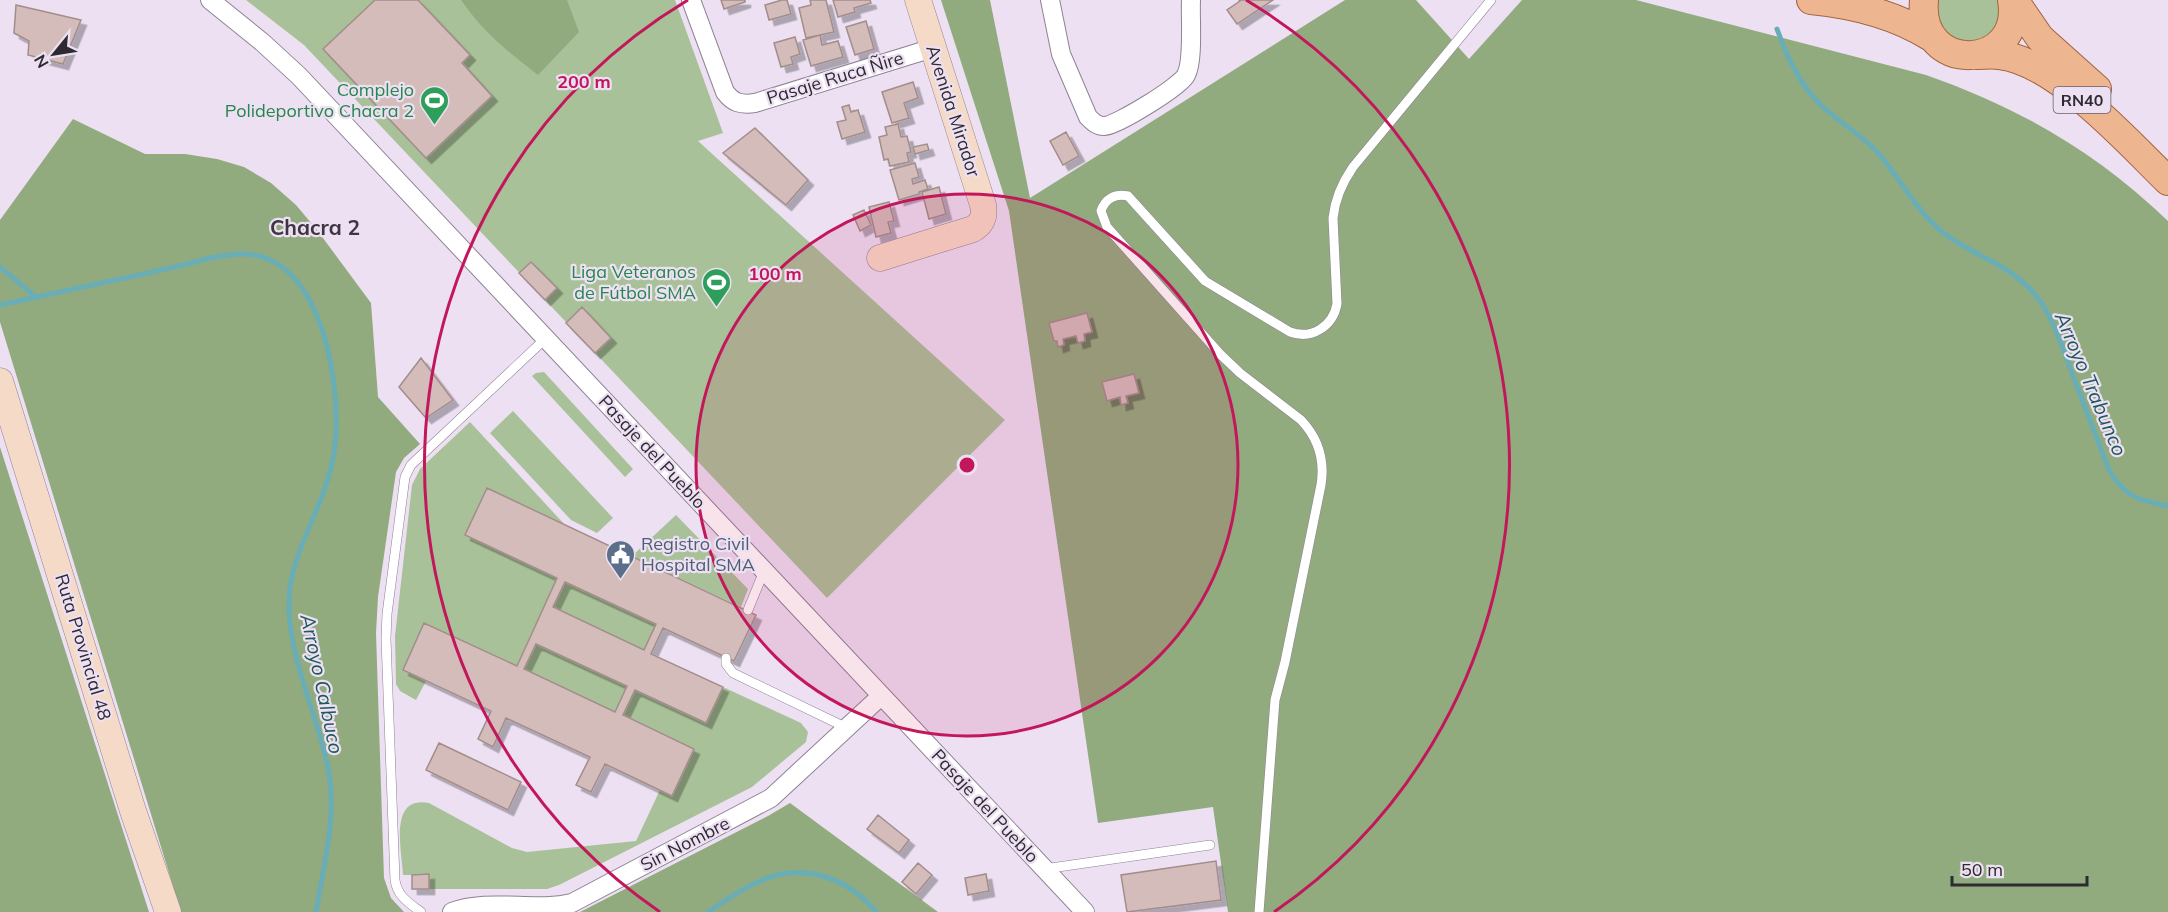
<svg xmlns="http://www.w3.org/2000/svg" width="2168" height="912" viewBox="0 0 2168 912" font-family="Mulish,sans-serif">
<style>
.green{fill:#a9c198}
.forest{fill:#91ab7e}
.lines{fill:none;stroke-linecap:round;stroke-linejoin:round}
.stream{stroke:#69adb6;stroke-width:5}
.building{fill:#d3bcb9;stroke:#a38d8b;stroke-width:1.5;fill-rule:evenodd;filter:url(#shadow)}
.lane-casing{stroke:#8e8393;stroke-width:10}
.street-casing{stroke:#8e8393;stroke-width:20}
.secondary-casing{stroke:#8e8393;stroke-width:27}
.primary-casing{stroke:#a3643f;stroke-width:30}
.lane{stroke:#fff;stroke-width:9}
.street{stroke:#fff;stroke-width:18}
.secondary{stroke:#f6dac8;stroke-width:26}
.primary{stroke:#eeb591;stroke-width:28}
.ring{fill:none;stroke:#c2185b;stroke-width:3}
.labels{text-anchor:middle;stroke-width:4.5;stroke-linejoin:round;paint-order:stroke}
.shield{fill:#ece0f2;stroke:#67616b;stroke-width:1.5}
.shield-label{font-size:16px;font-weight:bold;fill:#2e2a31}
.street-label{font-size:18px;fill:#2e2a31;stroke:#ece0f2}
.leisure-label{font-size:18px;fill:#27864d;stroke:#ece0f2;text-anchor:end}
.service-label{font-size:18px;fill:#4e5e75;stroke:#ece0f2;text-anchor:start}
.water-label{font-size:20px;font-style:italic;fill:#1e585f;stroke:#ece0f2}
.quarter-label{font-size:21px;font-weight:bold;fill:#3f3543;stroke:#ece0f2}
.centre{fill:#c2185b;stroke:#ece0f2;stroke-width:3}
.ring-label{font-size:18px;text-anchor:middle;font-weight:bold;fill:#c2185b;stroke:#ece0f2;stroke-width:4.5;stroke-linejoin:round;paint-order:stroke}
</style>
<defs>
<filter id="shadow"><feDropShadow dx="5.5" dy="5.5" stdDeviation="0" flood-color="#0004"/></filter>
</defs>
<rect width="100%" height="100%" fill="#ece0f2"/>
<!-- green -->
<path class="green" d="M246,0H675L723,133L698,141L1005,420L827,598L304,45Z
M1933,0H2004L2006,19L1982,46L1946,41Z
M544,372L633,469L625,477L532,376L536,373Z
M513,411L613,518L597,533L571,520L490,433Z
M470,422L565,525L487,488L465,535L557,578L517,666L425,623L403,670L426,681L416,700L400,691L396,684L395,636L412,485L420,469Z
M676,515L748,589L741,607L632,556Z
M565,582L656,624L644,650L553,607Z
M536,644L627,686L615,712L524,669Z
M723,687L801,723L808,732L806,742L752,787L559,885L547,889H429L428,875H403C402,851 388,795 429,803L512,848L527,852L636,841L660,790L673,795L694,749L623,715L635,690L706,723Z"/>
<!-- forest -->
<path class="forest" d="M461,0H567L579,32L538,75C509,53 482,31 461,0Z
M941,0H990L1030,198L1345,0H1416L1469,59L1522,0H1636L1926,75C2020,108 2096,152 2168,221V912H1228L1213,807L1098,823L1009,211Z
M73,119L145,154H185L217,159L244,167L271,183L296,205L317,230L371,303L378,397L420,444L404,458L396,472L378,597L376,633L384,878L391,898L404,912H181L0,322V220Z
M0,447L149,912H0Z
M790,803L938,912H580L768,816Z"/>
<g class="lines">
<!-- stream -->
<path class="stream" d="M1777,29C1787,56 1798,82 1819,103C1838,122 1861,134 1878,153C1900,178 1915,209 1941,231C1969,254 2007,263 2032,291C2053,314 2062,347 2073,376C2085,407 2097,438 2109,470C2125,497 2138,500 2168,506
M0,267L36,297
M0,305C55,293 110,281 166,269C191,264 220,253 246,254C325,258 343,393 334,452C327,504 291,549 289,599C287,657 319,716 329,773C337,818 323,867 316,912
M708,912C725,901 741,889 760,881C802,862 848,877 876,912"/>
</g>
<!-- building -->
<path class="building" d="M375,0H418L470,55L462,63L492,96L426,158L323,49Z
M721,0H745V2L724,9Z
M782,0H787L791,14L769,20L765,5Z
M810,0H826L834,32L806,38L799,8L811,5Z
M833,0H870L871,3L854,8L855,12L838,17Z
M1239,0H1273L1237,24L1227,10L1240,1Z
M16,5L81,20L63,64L28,55L29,41L14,33Z
M866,21L874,49L855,55L846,27Z
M820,35L822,45L838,41L843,57L811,66L803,40Z
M795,37L800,54L791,57L793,64L781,67L774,43Z
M913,82L918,98L904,103L909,118L892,123L882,92Z
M849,105L851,112L858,110L865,132L842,139L837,122L846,120L842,107Z
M898,124L901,137L907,136L911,152L907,153L909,162L890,166L888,159L884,160L879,137L887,135L885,127Z
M755,128L808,180L786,205L723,153Z
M1066,132L1079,156L1063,165L1050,141Z
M927,144L929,150L915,154L913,147Z
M915,163L919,177L912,179L913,184L925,180L928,189L919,192V194L899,200L890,170Z
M939,187L946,214L929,219L922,192Z
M889,202L894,221L888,222L891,233L876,237L869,207Z
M864,210L871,225L860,231L853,215Z
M531,262L557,288L545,300L519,273Z
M582,307L611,338L595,353L566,323Z
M1087,313L1092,332L1084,334L1085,341L1078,343L1076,336L1063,339L1064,345L1058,347L1057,341H1054L1049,323Z
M421,358L453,400L426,418L399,387Z
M1134,374L1139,393L1126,396L1128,403L1121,405L1120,397L1107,401L1102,382Z
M487,488L756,615L734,661L663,628L651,654L723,687L706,723L635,690L623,715L694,749L672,796L605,764L591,792L576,785L590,757L506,718L493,747L478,739L491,711L403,670L424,623L517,666L557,578L465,535ZM565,582L656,624L644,650L553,607ZM536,644L627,686L615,712L524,669Z
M439,743L521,782L508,810L426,770Z
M878,815L909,840L899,853L867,829Z
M1216,861L1221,900L1127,912L1121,875Z
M918,863L932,875L916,894L902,882Z
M429,874V889H412V875Z
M986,874L989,891L968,895L965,878Z"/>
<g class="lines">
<defs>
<path id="lane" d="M748,610L764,571
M726,658V664L733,673L847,728
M1044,869L1210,845
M421,912C409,903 397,896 395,880L386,639L387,614L405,477L411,465L545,339
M1259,912L1275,700L1285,662L1321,485C1325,460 1319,439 1301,420L1240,373L1220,354L1107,227L1101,211C1105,199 1115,193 1128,196L1205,281L1290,332C1312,340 1333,326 1337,304L1333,218C1335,198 1342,183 1353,167L1491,0"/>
<path id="street" d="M210,0L262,42L299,76L1085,912
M691,0L725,92C733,103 741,105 755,103L933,48
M1050,0L1061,54L1088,117C1093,122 1097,126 1104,126C1116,126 1181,86 1186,75C1194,60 1190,18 1191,0
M452,912C488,898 536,912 572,903L771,798L881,696"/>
<path id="secondary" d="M880,258L973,229C983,223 985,216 983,205L918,0
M0,381L133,811L168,912"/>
<path id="primary" d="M1811,0C1852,4 1896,15 1931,37
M1924,0C1917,76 2024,71 2012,0
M2014,0L2040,38L2097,89
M1976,55C1984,55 1992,54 2000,55C2057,62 2128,142 2168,181"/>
</defs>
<!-- lane casing -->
<use href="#lane" class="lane-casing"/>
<!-- street casing -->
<use href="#street" class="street-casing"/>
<!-- secondary casing -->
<use href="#secondary" class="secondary-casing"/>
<!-- primary casing -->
<use href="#primary" class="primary-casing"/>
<!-- lane -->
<use href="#lane" class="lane"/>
<!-- street -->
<use href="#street" class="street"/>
<!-- secondary -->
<use href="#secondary" class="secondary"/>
<!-- primary -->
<use href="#primary" class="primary"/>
</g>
<!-- distance rings -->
<circle cx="967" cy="465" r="271" fill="#c2185b" fill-opacity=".12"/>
<g class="ring">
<circle cx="967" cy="465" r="271"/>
<path d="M660 912A542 542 0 0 1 688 0M1246 0A542 542 0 0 1 1274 912"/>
</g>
<!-- icons -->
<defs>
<symbol id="stadium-pin" viewBox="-11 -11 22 30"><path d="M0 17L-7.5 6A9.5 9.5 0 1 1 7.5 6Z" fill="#2e9e5b" stroke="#ece0f2"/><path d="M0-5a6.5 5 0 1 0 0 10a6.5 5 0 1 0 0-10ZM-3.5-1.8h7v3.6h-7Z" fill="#fff"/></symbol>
<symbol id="civic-pin" viewBox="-11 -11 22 30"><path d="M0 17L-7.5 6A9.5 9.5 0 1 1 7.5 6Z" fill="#5c6f8a" stroke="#ece0f2"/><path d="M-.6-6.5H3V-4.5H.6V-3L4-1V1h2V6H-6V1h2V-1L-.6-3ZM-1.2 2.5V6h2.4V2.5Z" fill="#fff"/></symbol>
</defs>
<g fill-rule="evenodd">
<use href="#stadium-pin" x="418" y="84" width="33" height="45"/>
<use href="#stadium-pin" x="700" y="266" width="33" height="45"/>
<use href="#civic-pin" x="604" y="538" width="33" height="45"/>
</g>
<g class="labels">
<!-- shield labels -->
<rect class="shield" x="2053.5" y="87" width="57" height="26" rx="4.5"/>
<g class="shield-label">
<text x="2082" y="106">RN40</text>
</g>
<!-- street labels -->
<g class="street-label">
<text transform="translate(835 78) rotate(-17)" y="6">Pasaje Ruca Ñire</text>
<text transform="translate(953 111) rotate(72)" y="6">Avenida Mirador</text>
<text transform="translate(652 452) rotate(47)" y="6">Pasaje del Pueblo</text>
<text transform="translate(83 647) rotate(73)" y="6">Ruta Provincial 48</text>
<text transform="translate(985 806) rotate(47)" y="6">Pasaje del Pueblo</text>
<text transform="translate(685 844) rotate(-27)" y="6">Sin Nombre</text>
</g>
<!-- leisure labels -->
<g class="leisure-label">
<text x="414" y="96">Complejo<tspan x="414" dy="21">Polideportivo Chacra 2</tspan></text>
<text x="696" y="278">Liga Veteranos<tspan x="696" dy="21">de Fútbol SMA</tspan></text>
</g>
<!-- service labels -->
<g class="service-label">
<text x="641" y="550">Registro Civil<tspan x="641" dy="21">Hospital SMA</tspan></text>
</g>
<!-- water labels -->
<g class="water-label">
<text transform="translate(2091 384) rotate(67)" y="7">Arroyo Trabunco</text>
<text transform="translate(322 684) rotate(78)" y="7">Arroyo Calbuco</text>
</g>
<!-- quarter labels -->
<g class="quarter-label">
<text x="315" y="235">Chacra 2</text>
</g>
</g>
<circle cx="967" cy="465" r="9" class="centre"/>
<g class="ring-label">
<text x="584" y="88">200 m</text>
<text x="775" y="280">100 m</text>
</g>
<!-- north arrow -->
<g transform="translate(54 54) rotate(240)" stroke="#ece0f2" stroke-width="4.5" paint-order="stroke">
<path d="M0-4.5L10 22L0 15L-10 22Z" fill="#2e2a31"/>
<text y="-9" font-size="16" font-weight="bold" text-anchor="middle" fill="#2e2a31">N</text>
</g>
<!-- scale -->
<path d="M1952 876v9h135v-9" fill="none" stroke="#2e2a31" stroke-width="3"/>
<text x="1961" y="876" font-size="18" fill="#2e2a31" stroke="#ece0f2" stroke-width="4.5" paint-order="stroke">50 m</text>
</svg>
